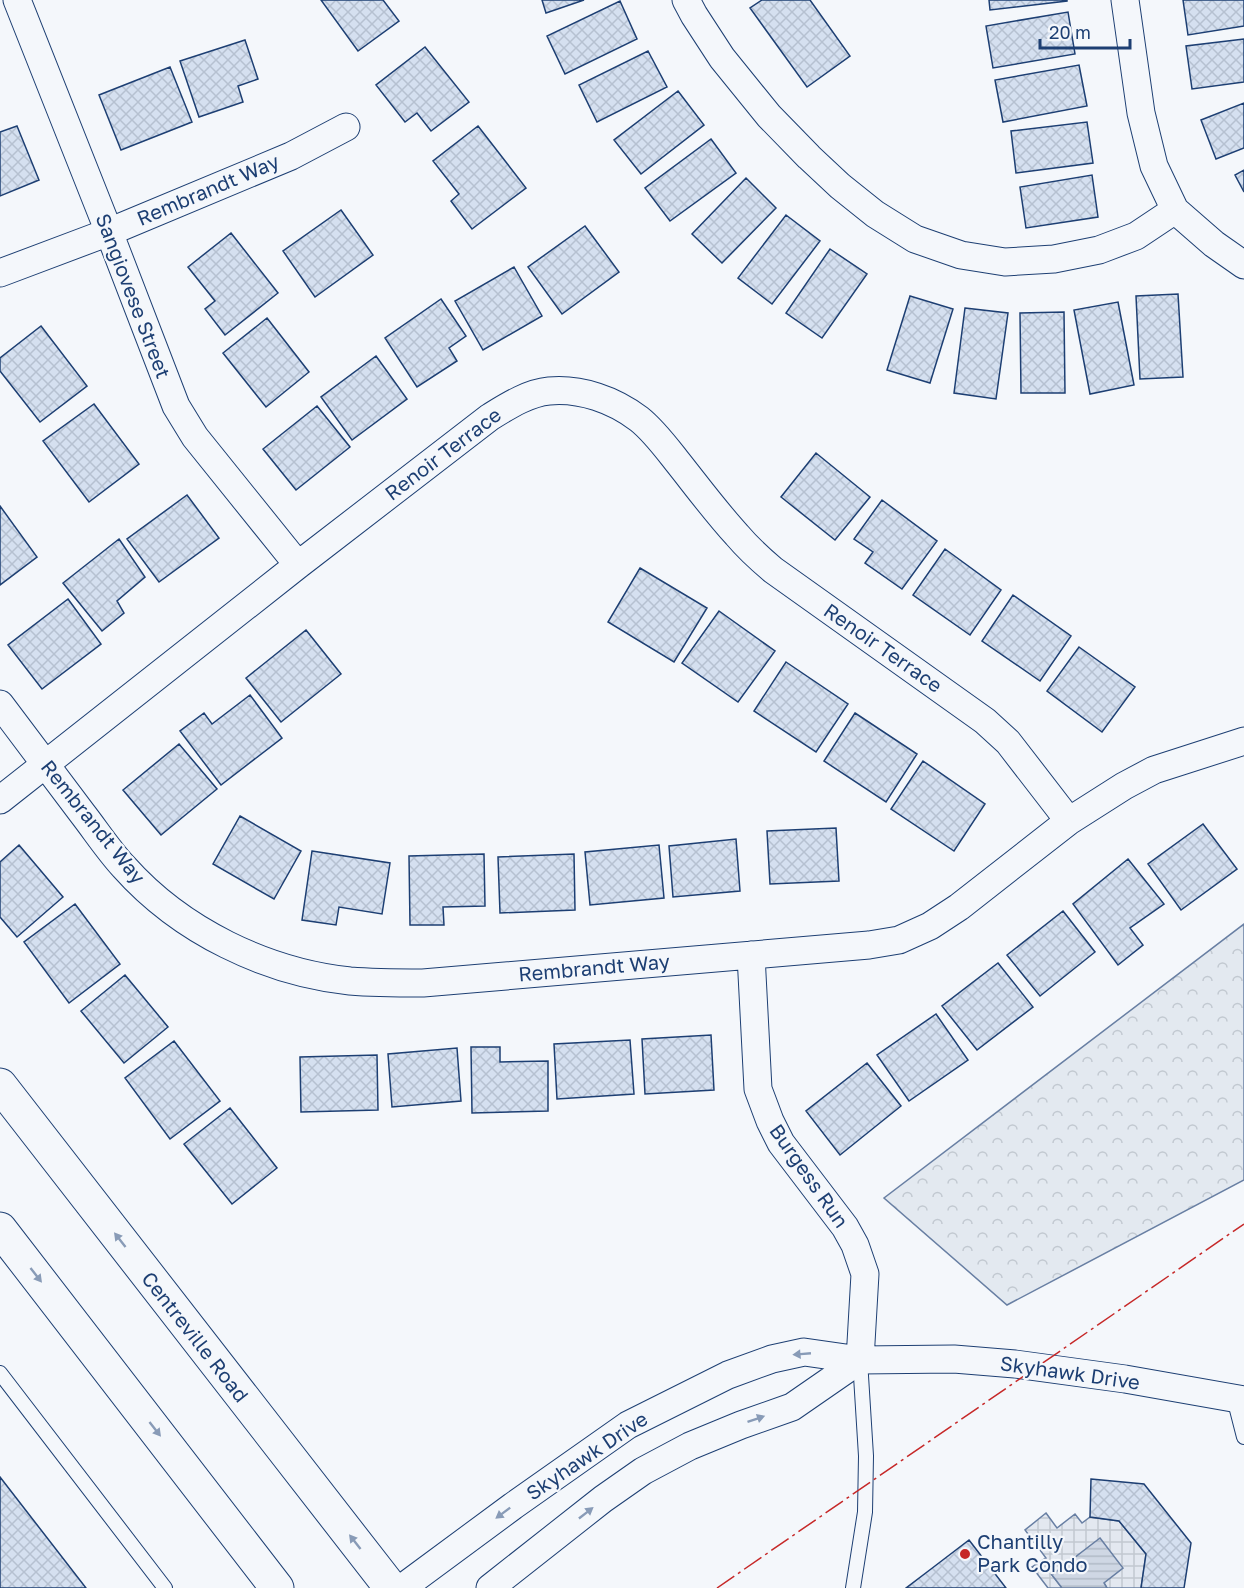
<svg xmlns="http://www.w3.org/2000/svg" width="1244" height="1588" viewBox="0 0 1244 1588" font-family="'Golos Text',sans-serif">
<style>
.forest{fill:url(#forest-crowns);stroke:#687fa3;stroke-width:1.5}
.plaza{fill:url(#plaza-grid);stroke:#687fa3;stroke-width:1.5}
.water{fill:url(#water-rules);stroke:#687fa3;stroke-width:1.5}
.building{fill:url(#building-cross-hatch);stroke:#1d3f73;stroke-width:1.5}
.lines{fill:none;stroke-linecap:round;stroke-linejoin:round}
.service-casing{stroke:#1d3f73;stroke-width:16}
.minor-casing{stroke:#1d3f73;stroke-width:29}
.primary-casing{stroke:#1d3f73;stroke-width:35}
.service{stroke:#f4f7fb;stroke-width:14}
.minor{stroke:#f4f7fb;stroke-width:27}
.primary{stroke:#f4f7fb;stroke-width:33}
.power{stroke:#c62828;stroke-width:1.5;stroke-dasharray:21 4.5 3 4.5;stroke-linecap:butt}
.oneway{fill:#889bb7}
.poi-dot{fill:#c62828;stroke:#f4f7fb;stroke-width:2}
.labels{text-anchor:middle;stroke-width:4.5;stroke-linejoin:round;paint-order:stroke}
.street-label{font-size:20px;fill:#1d3f73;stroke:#f4f7fb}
.poi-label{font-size:20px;fill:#1d3f73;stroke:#f4f7fb;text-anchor:start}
</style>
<defs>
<pattern id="forest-crowns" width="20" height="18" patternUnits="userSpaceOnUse" patternTransform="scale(1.5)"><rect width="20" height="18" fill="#e3e9f0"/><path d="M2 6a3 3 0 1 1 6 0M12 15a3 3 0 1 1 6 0" fill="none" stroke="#c2c9d1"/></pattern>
<pattern id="plaza-grid" width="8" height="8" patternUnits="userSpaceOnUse" patternTransform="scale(1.5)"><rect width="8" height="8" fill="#e3e8f0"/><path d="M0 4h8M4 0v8" fill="none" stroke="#c2c8d1"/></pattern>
<pattern id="water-rules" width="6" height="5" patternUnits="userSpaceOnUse" patternTransform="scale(1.5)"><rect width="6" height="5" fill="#cfd7e4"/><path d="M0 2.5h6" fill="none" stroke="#b1bac7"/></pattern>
<pattern id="building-cross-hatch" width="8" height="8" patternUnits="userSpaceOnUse" patternTransform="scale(1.5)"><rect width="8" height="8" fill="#d5e0f0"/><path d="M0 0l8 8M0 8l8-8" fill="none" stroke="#b6c1d1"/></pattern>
</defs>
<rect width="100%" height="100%" fill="#f4f7fb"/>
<!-- forest -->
<path class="forest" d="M1244,924V1180L1007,1305L884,1198Z"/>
<!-- plaza -->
<path class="plaza" d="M1046,1513L1057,1528L1075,1514L1082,1523L1090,1517L1119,1521L1146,1554L1141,1588H1107L1104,1583L1052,1575L1062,1588H1048L1032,1567L1046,1558L1025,1530Z"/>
<!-- water -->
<path class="water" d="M1100,1538L1123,1568L1104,1583L1107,1588H1062L1052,1575Z"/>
<!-- building -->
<path class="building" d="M321,0H383L399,21L358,51Z
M542,0H584L546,13Z
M762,0H810L850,56L807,87L750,8Z
M989,0H1067V1L990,10Z
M1183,0H1244V26L1188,35Z
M620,1L637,39L565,74L547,36Z
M1068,12L1075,54L993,68L986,26Z
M1244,39V82L1192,89L1186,46Z
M245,40L258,79L238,86L243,102L199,117L180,61Z
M425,47L469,102L431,131L417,113L405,122L376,85Z
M648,51L667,87L597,122L579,85Z
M1079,65L1087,106L1003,122L995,80Z
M170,67L192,122L121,150L99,95Z
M678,91L704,125L641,174L614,140Z
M1244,103V148L1216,159L1201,120Z
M1087,122L1093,163L1016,173L1011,131Z
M17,126L39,180L0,196V132Z
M478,126L526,188L472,229L451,201L459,194L433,161Z
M711,139L736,173L670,221L645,188Z
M1244,170V192L1235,175Z
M1092,175L1098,217L1026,228L1020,187Z
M746,178L776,208L722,263L692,234Z
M341,210L373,255L315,297L283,251Z
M786,215L820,241L772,304L738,278Z
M585,226L619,272L562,314L528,267Z
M231,233L278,293L225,335L205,309L215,301L188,267Z
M830,249L867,274L822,338L786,313Z
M514,267L542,316L483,350L455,301Z
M1178,294L1183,377L1140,379L1136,296Z
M910,296L953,309L930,383L887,370Z
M441,299L466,336L449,348L457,361L417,387L385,338Z
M1118,302L1134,385L1090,394L1074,310Z
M965,308L1008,313L996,399L954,393Z
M1064,312L1065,393H1021L1020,313Z
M267,318L309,372L266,407L223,353Z
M41,326L87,386L40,422L0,371V358Z
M376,356L407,399L352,440L321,397Z
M94,404L139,464L89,502L43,441Z
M317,406L350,447L296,490L263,449Z
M816,453L870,497L835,540L781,497Z
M187,495L219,538L159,582L127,539Z
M882,500L937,541L902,589L865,563L873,552L854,539Z
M0,506L37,557L0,585Z
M119,539L145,577L117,601L124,613L102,631L63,583Z
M945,549L1001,590L970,635L913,595Z
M640,568L707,608L674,662L608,622Z
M1013,595L1071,636L1040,681L982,641Z
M68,599L101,644L42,689L8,645Z
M719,611L775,651L738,702L682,663Z
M306,630L341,674L281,722L246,678Z
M1079,647L1135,687L1102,732L1047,691Z
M786,662L848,704L816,752L754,711Z
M250,695L282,738L221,785L180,731L204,713L212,724Z
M855,713L917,754L886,802L824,761Z
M179,744L217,789L161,835L123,790Z
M923,761L985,804L954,851L891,809Z
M240,816L301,851L274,899L213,864Z
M1203,824L1237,869L1181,910L1148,864Z
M836,828L839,881L770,884L767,831Z
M736,839L740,891L673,897L669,846Z
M19,845L63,897L17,937L0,917V862Z
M659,845L664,898L590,905L585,852Z
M312,851L390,863L382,914L339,907L336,925L302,920Z
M484,854L485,906L443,907L444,925H410L409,856Z
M574,854L575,910L500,913L498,857Z
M1128,859L1164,904L1130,928L1143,945L1118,965L1073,904Z
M75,904L120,964L69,1003L24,942Z
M1063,911L1095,952L1040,996L1007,955Z
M998,963L1033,1007L977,1050L942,1006Z
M125,975L168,1027L124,1063L81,1011Z
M936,1014L968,1060L909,1101L877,1055Z
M711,1035L714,1090L645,1094L642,1039Z
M630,1040L634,1094L557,1099L554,1044Z
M174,1041L220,1101L170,1139L125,1078Z
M471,1047H500V1062L548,1061V1111L472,1113Z
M457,1048L461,1101L392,1107L388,1054Z
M377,1055L378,1110L301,1112L300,1057Z
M867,1063L901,1106L840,1155L806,1111Z
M230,1108L277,1168L232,1204L184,1144Z
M0,1477L86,1588H0Z
M1091,1479L1144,1484L1191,1543L1184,1588H1141L1146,1554L1119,1521L1090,1517Z
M969,1540L1006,1588H906L931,1569Z"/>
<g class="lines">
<defs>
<path id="service" d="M0,1373L165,1588
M1234,1398L1244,1437
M853,1588L865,1512L866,1456L860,1360"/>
<path id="minor" d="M17,0L109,232L176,406L195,437L298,565
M686,0L694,15L722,58L769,116L809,157L840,186L875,214L915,239L961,255L1005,262L1054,259L1099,250L1136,236L1175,210
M1125,0L1141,113L1154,166L1175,210L1214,244L1244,265
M0,273L109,232L291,156L346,127
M0,704C28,741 55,777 82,813C96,831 109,851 124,867C181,931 266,972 350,981C374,983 399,983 423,983L869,945L899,940L930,926L959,907L1069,821L1124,786L1154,770L1244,741
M0,800L298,565L490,417C508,406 528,393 549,391C581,388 614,400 639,419C653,430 665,446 676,460C696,485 715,511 737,535C748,548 760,559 773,570L985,721L1008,742L1069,821
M751,955L758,1089L770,1121L781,1143L845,1227L855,1245L865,1274L860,1360
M402,1588L513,1506L628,1425L728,1375L772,1359L804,1352L860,1360L954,1359L1015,1364L1125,1379L1244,1400
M490,1588L603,1499L643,1471L690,1446L741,1425L792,1407L860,1360"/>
<path id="primary" d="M0,1085L391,1588
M0,1229L277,1588"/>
</defs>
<!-- service casing -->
<use href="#service" class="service-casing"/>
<!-- minor casing -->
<use href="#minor" class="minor-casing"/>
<!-- primary casing -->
<use href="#primary" class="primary-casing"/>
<!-- service -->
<use href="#service" class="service"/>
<!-- minor -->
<use href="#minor" class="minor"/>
<!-- primary -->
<use href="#primary" class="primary"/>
<!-- power -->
<path class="power" d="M717,1588L1244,1224"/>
</g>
<!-- one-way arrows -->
<defs><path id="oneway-solid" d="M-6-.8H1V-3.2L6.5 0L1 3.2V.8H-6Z" transform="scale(1.5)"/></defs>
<g class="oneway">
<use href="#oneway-solid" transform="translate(120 1240) rotate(-128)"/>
<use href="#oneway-solid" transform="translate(36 1275) rotate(52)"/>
<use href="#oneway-solid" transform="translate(802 1354) rotate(175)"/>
<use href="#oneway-solid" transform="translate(756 1419) rotate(-19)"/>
<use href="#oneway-solid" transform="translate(155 1429) rotate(52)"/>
<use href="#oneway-solid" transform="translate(503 1513) rotate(143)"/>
<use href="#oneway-solid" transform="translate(586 1513) rotate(-38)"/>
<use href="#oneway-solid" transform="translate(355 1542) rotate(-128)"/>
</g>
<!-- markers -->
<circle class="poi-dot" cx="965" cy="1554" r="6"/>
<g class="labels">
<!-- street labels -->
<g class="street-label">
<text transform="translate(208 190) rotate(-23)" y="7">Rembrandt Way</text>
<text transform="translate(133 296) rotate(69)" y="7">Sangiovese Street</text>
<text transform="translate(443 454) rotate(-37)" y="7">Renoir Terrace</text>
<text transform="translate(883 648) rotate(35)" y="7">Renoir Terrace</text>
<text transform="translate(93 822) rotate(51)" y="7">Rembrandt Way</text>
<text transform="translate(594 968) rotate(-5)" y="7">Rembrandt Way</text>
<text transform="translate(809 1176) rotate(55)" y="7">Burgess Run</text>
<text transform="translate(195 1337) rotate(52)" y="7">Centreville Road</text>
<text transform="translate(1070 1373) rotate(8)" y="7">Skyhawk Drive</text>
<text transform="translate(587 1456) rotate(-34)" y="7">Skyhawk Drive</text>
</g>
<!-- poi labels -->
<g class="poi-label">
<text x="977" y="1549">Chantilly<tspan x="977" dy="23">Park Condo</tspan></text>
</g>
</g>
<!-- scale -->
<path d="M1040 39v9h90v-9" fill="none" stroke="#1d3f73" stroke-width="3"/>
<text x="1049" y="39" font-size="18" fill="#1d3f73" stroke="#f4f7fb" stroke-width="4.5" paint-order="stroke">20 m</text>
</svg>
